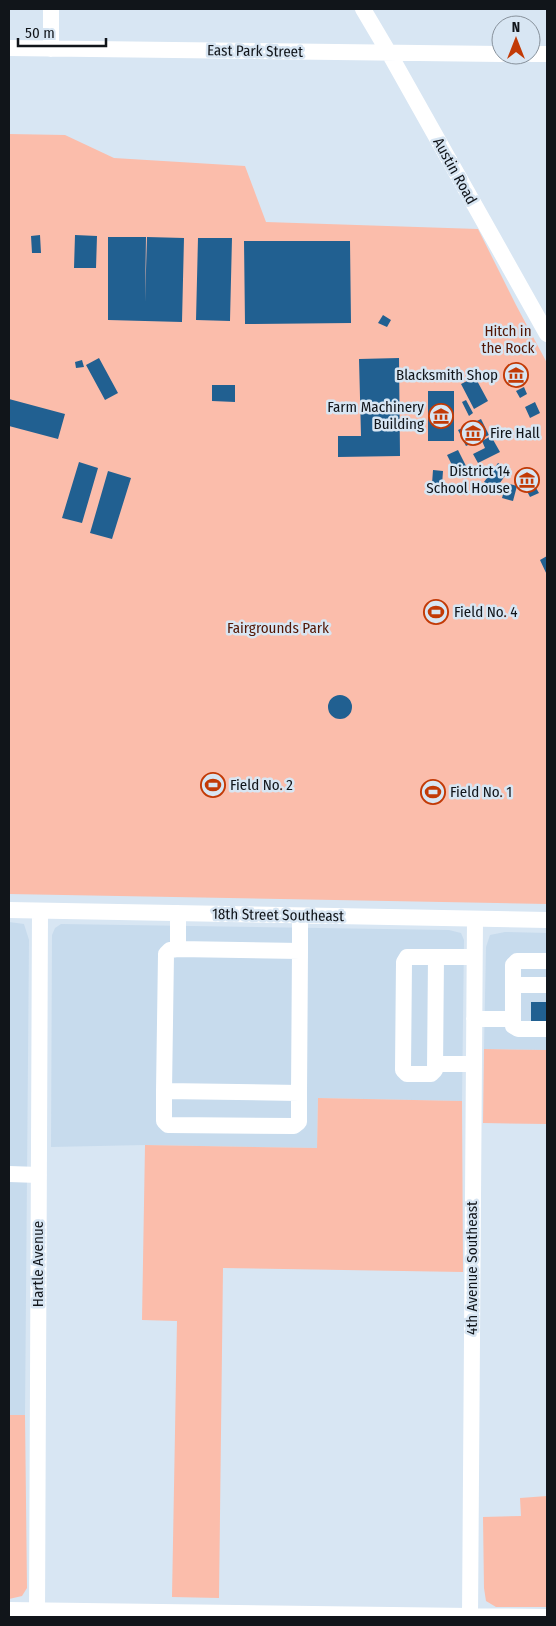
<svg xmlns="http://www.w3.org/2000/svg" width="556" height="1626" viewBox="0 0 556 1626" font-family="'Fira Sans Condensed',sans-serif">
<style>
.built{fill:#c7dbed}
.green{fill:#fbbdab}
.building{fill:#216091}
.lines{fill:none;stroke-linecap:round;stroke-linejoin:round}
.minor{stroke:#fff;stroke-width:16}
.labels{text-anchor:middle;stroke-width:5;stroke-linejoin:round;paint-order:stroke}
.street-label{font-size:15px;fill:#11151a;stroke:#d8e6f3}
.park-label{font-size:15px;fill:#521604;stroke:#d8e6f3}
.poi-label{font-size:15px;fill:#11151a;stroke:#d8e6f3;text-anchor:start}
</style>
<rect width="100%" height="100%" fill="#d8e6f3"/>
<!-- built -->
<path class="built" d="M9,922L24,924L29,940L25,1415H9Z
M61,924L449,930L461,933L464,940L462,1101L318,1098L317,1148L145,1145L51,1147L52,935L55,928Z
M505,932L547,933V1050L484,1049L486,947L490,935Z"/>
<!-- green -->
<path class="green" d="M9,134L65,135L114,158L245,166L266,222L478,229L516,305L547,363V904L9,894Z
M484,1049L547,1050V1124L483,1123Z
M318,1098L462,1101L463,1272L223,1268L219,1598L172,1597L177,1321L142,1320L145,1145L317,1148Z
M9,1415H25L27,1588L22,1596L9,1599Z
M547,1496V1607H496L486,1601L484,1588L483,1517L521,1516L520,1498Z"/>
<!-- building -->
<path class="building" d="M40,235L41,253H32L31,236Z
M75,235L97,236L96,268H74Z
M108,237H146L145,302L147,237L184,238L182,322L108,320Z
M198,238H232L230,321L196,320Z
M244,241H350L351,323L245,324Z
M383,315L391,320L387,327L378,323Z
M99,358L118,393L105,400L86,365Z
M399,358L400,456L338,457V436H361L359,359Z
M82,360L84,367L76,368L75,362Z
M522,370L523,379L510,380L509,371Z
M475,377L488,401L474,409L461,384Z
M212,385H235V402L212,401Z
M524,387L527,394L520,398L516,391Z
M428,391H454V441H428Z
M9,399L65,414L58,439L9,426Z
M466,400L473,413L469,416L462,402Z
M535,402L540,413L530,418L525,407Z
M481,419L489,435L466,446L458,430Z
M491,436L500,452L478,463L473,454L485,448L482,441Z
M458,450L466,466L455,471L447,455Z
M79,462L98,468L82,523L62,518Z
M498,463L509,470L495,490L484,482Z
M527,467L537,487L536,488L539,493L530,497L517,472Z
M433,470L443,471L442,485L432,484Z
M108,471L131,478L112,539L90,533Z
M506,483L517,486L513,501L502,498Z
M547,556V575L540,560Z
M328 707a12 12 0 1 1 24 0a12 12 0 1 1-24 0Z
M531,1002H547V1024H531Z"/>
<g class="lines">
<!-- minor -->
<path class="minor" d="M363,9L389,53L547,334
M9,48L501,54
M51,49V9
M531,54H547
M9,910L547,920
M178,913V949L300,951V916
M178,949L170,950L166,954L164,1091L299,1093L300,951
M436,957L435,1070L431,1074H407L403,1070L404,962L407,957H474
M513,985H547
M474,1019H513V965L517,961H547
M513,1019V1026L518,1029H547
M435,1064H474
M164,1091V1121L168,1125L294,1126L299,1122V1093
M9,1174L39,1175
M9,1610L547,1617
M37,1617L40,911
M470,1617L475,919"/>
</g>
<!-- icons -->
<defs>
<symbol id="museum-ring" viewBox="-11 -11 22 22"><circle r="9.5" fill="#d8e6f3" stroke="#c23a06" stroke-width="1.5"/><path d="M0-6L6-3V-2H-6V-3ZM-5-1h2V3h-2ZM-1-1h2V3h-2ZM3-1h2V3H3ZM-6 4H6V6H-6Z" fill="#c23a06"/></symbol>
<symbol id="stadium-ring" viewBox="-11 -11 22 22"><circle r="9.5" fill="#d8e6f3" stroke="#c23a06" stroke-width="1.5"/><path d="M0-5a6.5 5 0 1 0 0 10a6.5 5 0 1 0 0-10ZM-3.5-1.8h7v3.6h-7Z" fill="#c23a06"/></symbol>
</defs>
<g fill-rule="evenodd">
<use href="#museum-ring" x="502" y="361" width="28" height="28"/>
<use href="#museum-ring" x="427" y="402" width="28" height="28"/>
<use href="#museum-ring" x="459" y="419" width="28" height="28"/>
<use href="#museum-ring" x="513" y="466" width="28" height="28"/>
<use href="#stadium-ring" x="422" y="598" width="28" height="28"/>
<use href="#stadium-ring" x="199" y="771" width="28" height="28"/>
<use href="#stadium-ring" x="419" y="778" width="28" height="28"/>
</g>
<g class="labels">
<!-- street labels -->
<g class="street-label">
<text transform="translate(255 51) rotate(1)" y="5">East Park Street</text>
<text transform="translate(455 171) rotate(61)" y="5">Austin Road</text>
<text transform="translate(278 915) rotate(1)" y="5">18th Street Southeast</text>
<text transform="translate(38 1264) rotate(-90)" y="5">Hartle Avenue</text>
<text transform="translate(472 1268) rotate(-90)" y="5">4th Avenue Southeast</text>
</g>
<!-- park labels -->
<g class="park-label">
<text x="508" y="336">Hitch in<tspan x="508" dy="17">the Rock</tspan></text>
<text x="278" y="633">Fairgrounds Park</text>
</g>
<!-- poi labels -->
<g class="poi-label">
<text x="498" y="380" text-anchor="end">Blacksmith Shop</text>
<text x="424" y="412" text-anchor="end">Farm Machinery<tspan x="424" dy="17">Building</tspan></text>
<text x="490" y="438">Fire Hall</text>
<text x="510" y="476" text-anchor="end">District 14<tspan x="510" dy="17">School House</tspan></text>
<text x="454" y="617">Field No. 4</text>
<text x="230" y="790">Field No. 2</text>
<text x="450" y="797">Field No. 1</text>
</g>
</g>
<!-- border -->
<rect width="556" height="1626" fill="none" stroke="#11151a" stroke-width="20"/>
<!-- north arrow -->
<g transform="translate(516 40)"><circle r="24" fill="#d8e6f3" stroke="#88929c"/>
<path d="M0-4L9 19L0 12L-9 19Z" fill="#c23a06"/>
<text y="-8" font-size="14" font-weight="bold" text-anchor="middle" fill="#11151a">N</text>
</g>
<!-- scale -->
<path d="M18 38v8h88v-8" fill="none" stroke="#11151a" stroke-width="2.5"/>
<text x="25" y="38" font-size="15" fill="#11151a" stroke="#d8e6f3" stroke-width="4" paint-order="stroke">50 m</text>
</svg>
